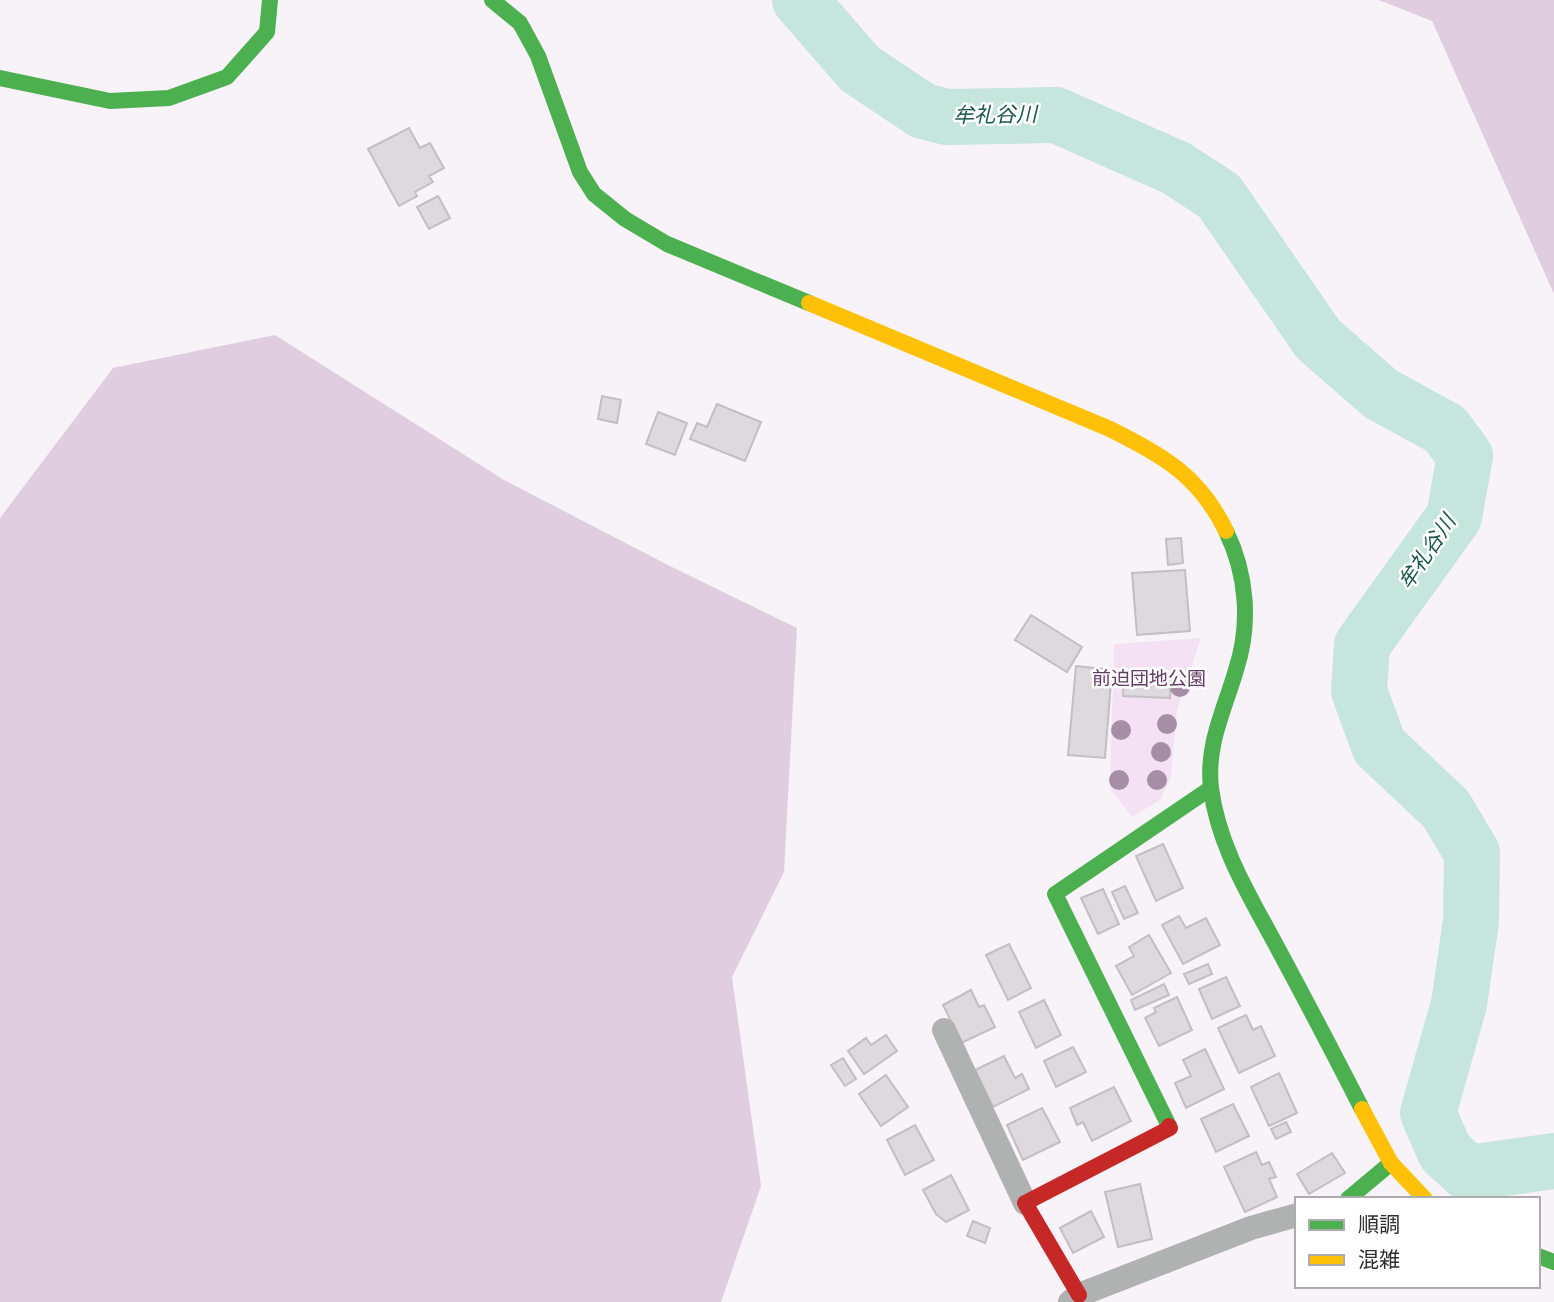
<svg xmlns="http://www.w3.org/2000/svg" width="1554" height="1302" viewBox="0 0 1554 1302" font-family="Arial,'Noto Sans JP',sans-serif">
<style>
.green{fill:#f4e1f4}
.forest{fill:#e0cee0}
.lines{fill:none;stroke-linecap:round;stroke-linejoin:round}
.river{stroke:#c6e6dd;stroke-width:56}
.building{fill:#ddd9dd;stroke:#c3bec3;stroke-width:2}
.street{stroke:#b0b1b1;stroke-width:24}
.fast{stroke:#4caf50;stroke-width:16}
.slow{stroke:#ffc107;stroke-width:16}
.jam{stroke:#c62828;stroke-width:16}
.tree{fill:#a68ea7}
.labels{text-anchor:middle;stroke-width:5;stroke-linejoin:round;paint-order:stroke}
.park-label{font-size:19px;fill:#633c65;stroke:#fff}
.water-label{font-size:21px;font-style:italic;fill:#185648;stroke:#fff}
</style>
<rect width="100%" height="100%" fill="#f8f3f8"/>
<!-- green -->
<path class="green" d="M1201,638L1177,710L1171,777L1160,800L1132,817L1110,788L1114,644Z"/>
<!-- forest -->
<path class="forest" d="M1379,0H1554V294L1432,21Z
M275,335L504,480L668,565L797,628L784,872L732,977L761,1186L721,1302H0V518L113,368Z"/>
<g class="lines">
<!-- river -->
<path class="river" d="M800,0L860,69L923,111L947,117L1056,115L1176,168L1219,196L1318,339L1381,394L1445,429L1465,456L1454,517L1362,645L1359,691L1379,746L1446,809L1472,853L1471,921L1459,1004L1428,1113L1445,1152L1468,1173L1554,1161"/>
</g>
<!-- building -->
<path class="building" d="M409,128L420,148L430,143L444,168L429,176L433,182L415,192L417,196L399,206L368,149Z
M438,196L450,218L429,229L417,207Z
M602,396L621,400L617,423L598,419Z
M717,404L761,422L745,461L690,439L697,423L707,427Z
M658,412L687,423L675,455L646,444Z
M1181,538L1183,563L1168,565L1166,539Z
M1185,570L1190,631L1137,635L1132,573Z
M1031,615L1082,647L1067,672L1015,640Z
M1076,666L1112,670L1105,758L1068,755Z
M1124,673L1171,674L1170,698L1123,696Z
M1163,844L1183,888L1156,901L1136,856Z
M1125,886L1138,913L1124,919L1112,892Z
M1103,889L1119,924L1098,934L1081,898Z
M1179,916L1186,928L1206,918L1220,945L1183,964L1162,925Z
M1149,935L1171,973L1132,995L1116,966L1134,956L1129,947Z
M1009,944L1031,988L1008,1000L986,955Z
M1208,964L1212,974L1189,984L1184,974Z
M1226,977L1240,1006L1212,1019L1199,989Z
M1164,984L1169,995L1135,1010L1131,1000Z
M971,990L979,1007L984,1005L995,1027L957,1045L951,1021L943,1005Z
M1177,997L1192,1030L1159,1046L1145,1018L1156,1012L1154,1008Z
M1044,1000L1061,1035L1036,1048L1019,1012Z
M1246,1015L1253,1030L1261,1026L1275,1056L1239,1073L1218,1028Z
M886,1035L897,1051L864,1074L848,1051L866,1038L871,1045Z
M1073,1047L1086,1072L1056,1087L1044,1061Z
M1205,1049L1224,1089L1186,1108L1175,1083L1191,1076L1183,1060Z
M1004,1056L1015,1078L1022,1074L1029,1089L993,1107L975,1070Z
M843,1058L856,1079L845,1086L831,1065Z
M1279,1073L1297,1113L1269,1126L1251,1087Z
M886,1075L908,1107L881,1126L859,1094Z
M1114,1087L1131,1121L1092,1141L1083,1122L1077,1125L1070,1108Z
M1233,1104L1249,1136L1216,1152L1201,1119Z
M1042,1108L1060,1142L1023,1160L1007,1125Z
M1286,1122L1291,1132L1276,1139L1271,1129Z
M915,1125L934,1160L905,1175L887,1140Z
M1256,1152L1262,1165L1269,1162L1276,1177L1269,1179L1277,1197L1245,1212L1224,1167Z
M1332,1153L1345,1173L1309,1194L1297,1174Z
M951,1175L969,1210L946,1222L936,1214L923,1190Z
M1140,1184L1152,1239L1118,1247L1105,1192Z
M1091,1211L1104,1237L1073,1253L1060,1228Z
M973,1221L990,1228L985,1243L967,1236Z"/>
<g class="lines">
<!-- street -->
<path class="street" d="M944,1030L1025,1203
M1070,1302L1079,1295L1251,1228L1297,1215"/>
<!-- fast -->
<path class="fast" d="M492,0L520,23L538,56L580,172L594,194L625,219L667,244L809,303
M0,78L110,101L169,98L227,77L267,32L270,0
M1226,531C1247,574 1251,624 1236,670C1224,711 1206,745 1211,788C1218,845 1249,895 1276,945C1305,999 1334,1054 1362,1109
M1169,1126L1055,894L1211,788
M1348,1199L1391,1163
M1538,1256L1554,1262"/>
<!-- slow -->
<path class="slow" d="M809,303L1110,429C1163,456 1199,475 1226,531
M1362,1109L1391,1163L1425,1199"/>
<!-- jam -->
<path class="jam" d="M1079,1295L1025,1203L1170,1128L1169,1126"/>
</g>
<!-- trees -->
<g class="tree">
<circle cx="1180" cy="687" r="10"/>
<circle cx="1167" cy="724" r="10"/>
<circle cx="1121" cy="730" r="10"/>
<circle cx="1161" cy="752" r="10"/>
<circle cx="1119" cy="780" r="10"/>
<circle cx="1157" cy="780" r="10"/>
</g>
<g class="labels">
<!-- park labels -->
<g class="park-label">
<text x="1149" y="685">前迫団地公園</text>
</g>
<!-- water labels -->
<g class="water-label">
<text transform="translate(995 115) rotate(-1)" y="7">牟礼谷川</text>
<text transform="translate(1427 552) rotate(-56)" y="7">牟礼谷川</text>
</g>
</g>
<!-- legend -->
<rect x="1295" y="1197" width="245" height="91" fill="#ffffff" stroke="#adabad" stroke-width="2"/>
<rect x="1309" y="1220" width="35" height="10" fill="#4caf50" stroke="#adabad" stroke-width="2"/>
<text x="1358" y="1232" font-size="21" fill="#312d31">順調</text>
<rect x="1309" y="1255" width="35" height="10" fill="#ffc107" stroke="#adabad" stroke-width="2"/>
<text x="1358" y="1267" font-size="21" fill="#312d31">混雑</text>
</svg>
